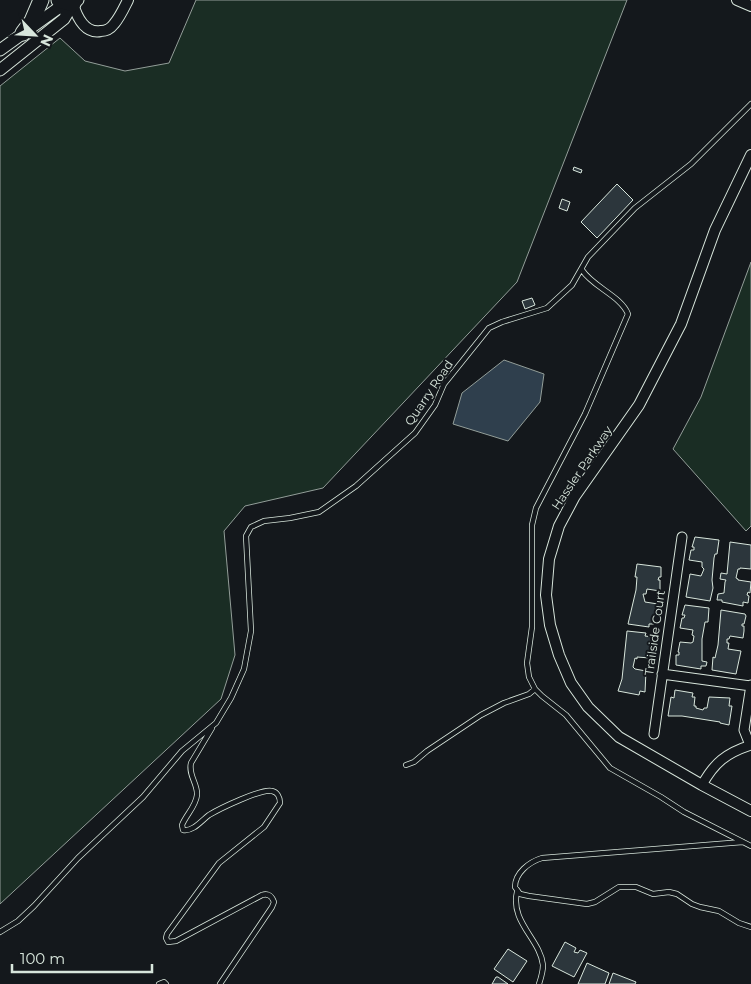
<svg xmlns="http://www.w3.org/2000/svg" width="751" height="984" viewBox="0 0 751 984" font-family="Montserrat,sans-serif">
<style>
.green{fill:#1a2d24;stroke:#939e99}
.water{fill:#2f3f4d;stroke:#939e99}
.building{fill:#2c363c;stroke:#d8e6dc}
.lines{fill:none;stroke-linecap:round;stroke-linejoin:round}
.service-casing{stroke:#d8e6dc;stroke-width:6}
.minor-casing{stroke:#d8e6dc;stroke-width:11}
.tertiary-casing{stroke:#d8e6dc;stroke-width:12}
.secondary-casing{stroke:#d8e6dc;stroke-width:13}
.motorway-casing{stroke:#d8e6dc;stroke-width:17}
.service{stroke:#14181c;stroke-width:4.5}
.minor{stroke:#14181c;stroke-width:9}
.tertiary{stroke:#14181c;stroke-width:10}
.secondary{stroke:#14181c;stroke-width:11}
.motorway{stroke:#14181c;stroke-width:15}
.labels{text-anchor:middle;stroke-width:4;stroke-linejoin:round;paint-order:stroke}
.street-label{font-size:12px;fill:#d8e6dc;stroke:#14181c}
</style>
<rect width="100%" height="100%" fill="#14181c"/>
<!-- green -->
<path class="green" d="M196,0H627L517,282L323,488L245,506L224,531L235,655L221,699L0,904V86L60,38L85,61L125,71L169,63Z
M751,262V526L746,531L673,449L701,397Z"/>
<!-- water -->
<path class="water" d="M504,360L544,374L540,402L508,441L453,424L462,393Z"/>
<!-- building -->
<path class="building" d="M574,167L582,170L581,173L573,170Z
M617,184L633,200L597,238L581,222Z
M562,199L570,202L567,211L559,208Z
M532,298L535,305L525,309L522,301Z
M695,537L719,540L717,554H715L714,558L712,580L713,588L710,601L686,597L690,574L701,576L704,569L702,567V562L689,560L691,550H694V547H692Z
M730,542L751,545V569L740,568V569H738L736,578L738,579V580L751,582L750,593L748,592L747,595L749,596L748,603L743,602V606L722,602V600H717L718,594L724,593L725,582L726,580L720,579L721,573L727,574Z
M637,564L661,567V577H659L658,580H660V591L647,589L646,594H643L645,602L658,604L656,614H654V624H649V627L628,624L636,590L637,577H635Z
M685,605L709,608L708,622H705L702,639V661L707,662L706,666H701V669L676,665V655H679V652H678L680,642L691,643L693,642L694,636L692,635L693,630L680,628L682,618H684L685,615H682Z
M721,610L745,614L746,616L744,624H742V626H744V631L743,638L730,636L729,639H727V643H729L728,649L741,651L736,674L712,670L713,657L715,658L718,645Z
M627,631L646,633L645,636L653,637L650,647L652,650L650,658L637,657V659L635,658L633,667L635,669L646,671L645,692L640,691L639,695L618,691L622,679Z
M675,690L693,693L692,697H695L694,706H696V708L703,710L704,708H707L709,697L730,698L729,706H732L729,725L720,723V722L682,716H668L671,697L674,698Z
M565,942L576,948L574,952L578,953L580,950L587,953L574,977L552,966Z
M508,949L527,961L513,982L494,969Z
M587,963L609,973L605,984H578Z
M613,973L636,982L635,984H609Z
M496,977H498L508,984H492Z"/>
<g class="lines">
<defs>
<path id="service" d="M582,270C593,287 621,296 628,314L585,414L536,508L532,525V627L527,663L529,677L535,689L542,696L566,715L610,768L661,797L684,812L751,846
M212,728L191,763C188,775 198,784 197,795C196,806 186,815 182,825L183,830C193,832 202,820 209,815C219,809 262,788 272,791C277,792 280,797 280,803L264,827L219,863L167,934L166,938L168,942L176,941L262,895C268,893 272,896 274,902L272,907L220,984
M406,765L414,762L427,751L481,715L504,703L529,694L535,689
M743,842L542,858C529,862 515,873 515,887L520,894L529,896L587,904L595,902L619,887H636L653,894L669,892L677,894L692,904L700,907L719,911L739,923L751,927
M517,892C510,922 540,939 543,965C543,971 541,978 539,984
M0,932L18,921L34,906L78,858L143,797L182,751L216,723L231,698L244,669L251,631L246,536L251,527L264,521L290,518L319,512L356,486L415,433L435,405L444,384L489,328L502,322L547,308L572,285L588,257L635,208L691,164L751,104
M159,984L164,982L166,984"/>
<path id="minor" d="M662,674L751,686
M654,734L682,537
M750,745L744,730L751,685
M702,785C714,763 726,753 751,745"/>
<path id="tertiary" d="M737,0L751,6
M73,4C77,17 85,34 101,31C106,31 111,28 114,24C120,17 124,8 128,0
M751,155L715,230L681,324L639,405L575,496L559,526L549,559L546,595L550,625L559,655L571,683L588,707L619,737L702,785L751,811"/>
<path id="secondary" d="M0,50L57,9L73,4
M0,70L64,19L73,4L78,0"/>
<path id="motorway" d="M59,0L73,4L72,0
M23,33L32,21L41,0"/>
</defs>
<!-- service casing -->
<use href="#service" class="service-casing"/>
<!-- minor casing -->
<use href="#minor" class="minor-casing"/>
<!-- tertiary casing -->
<use href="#tertiary" class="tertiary-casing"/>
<!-- secondary casing -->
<use href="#secondary" class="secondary-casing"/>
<!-- motorway casing -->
<use href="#motorway" class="motorway-casing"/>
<!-- service -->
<use href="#service" class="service"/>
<!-- minor -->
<use href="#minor" class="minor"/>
<!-- tertiary -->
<use href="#tertiary" class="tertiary"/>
<!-- secondary -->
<use href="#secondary" class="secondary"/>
<!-- motorway -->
<use href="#motorway" class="motorway"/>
</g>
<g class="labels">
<!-- street labels -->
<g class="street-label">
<text transform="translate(429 393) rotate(-56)" y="4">Quarry Road</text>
<text transform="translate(582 468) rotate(-56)" y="4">Hassler Parkway</text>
<text transform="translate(655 633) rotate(-82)" y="4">Trailside Court</text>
</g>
</g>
<!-- north arrow -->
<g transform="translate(35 35) rotate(115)" stroke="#14181c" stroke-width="4" paint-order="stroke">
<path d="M0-4L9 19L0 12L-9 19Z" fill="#d8e6dc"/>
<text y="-8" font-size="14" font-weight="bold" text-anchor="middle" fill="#d8e6dc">N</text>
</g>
<!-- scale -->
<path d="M12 964v8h140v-8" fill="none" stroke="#d8e6dc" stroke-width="2.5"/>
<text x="20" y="964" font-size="15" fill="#d8e6dc" stroke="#14181c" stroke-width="4" paint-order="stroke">100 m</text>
</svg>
